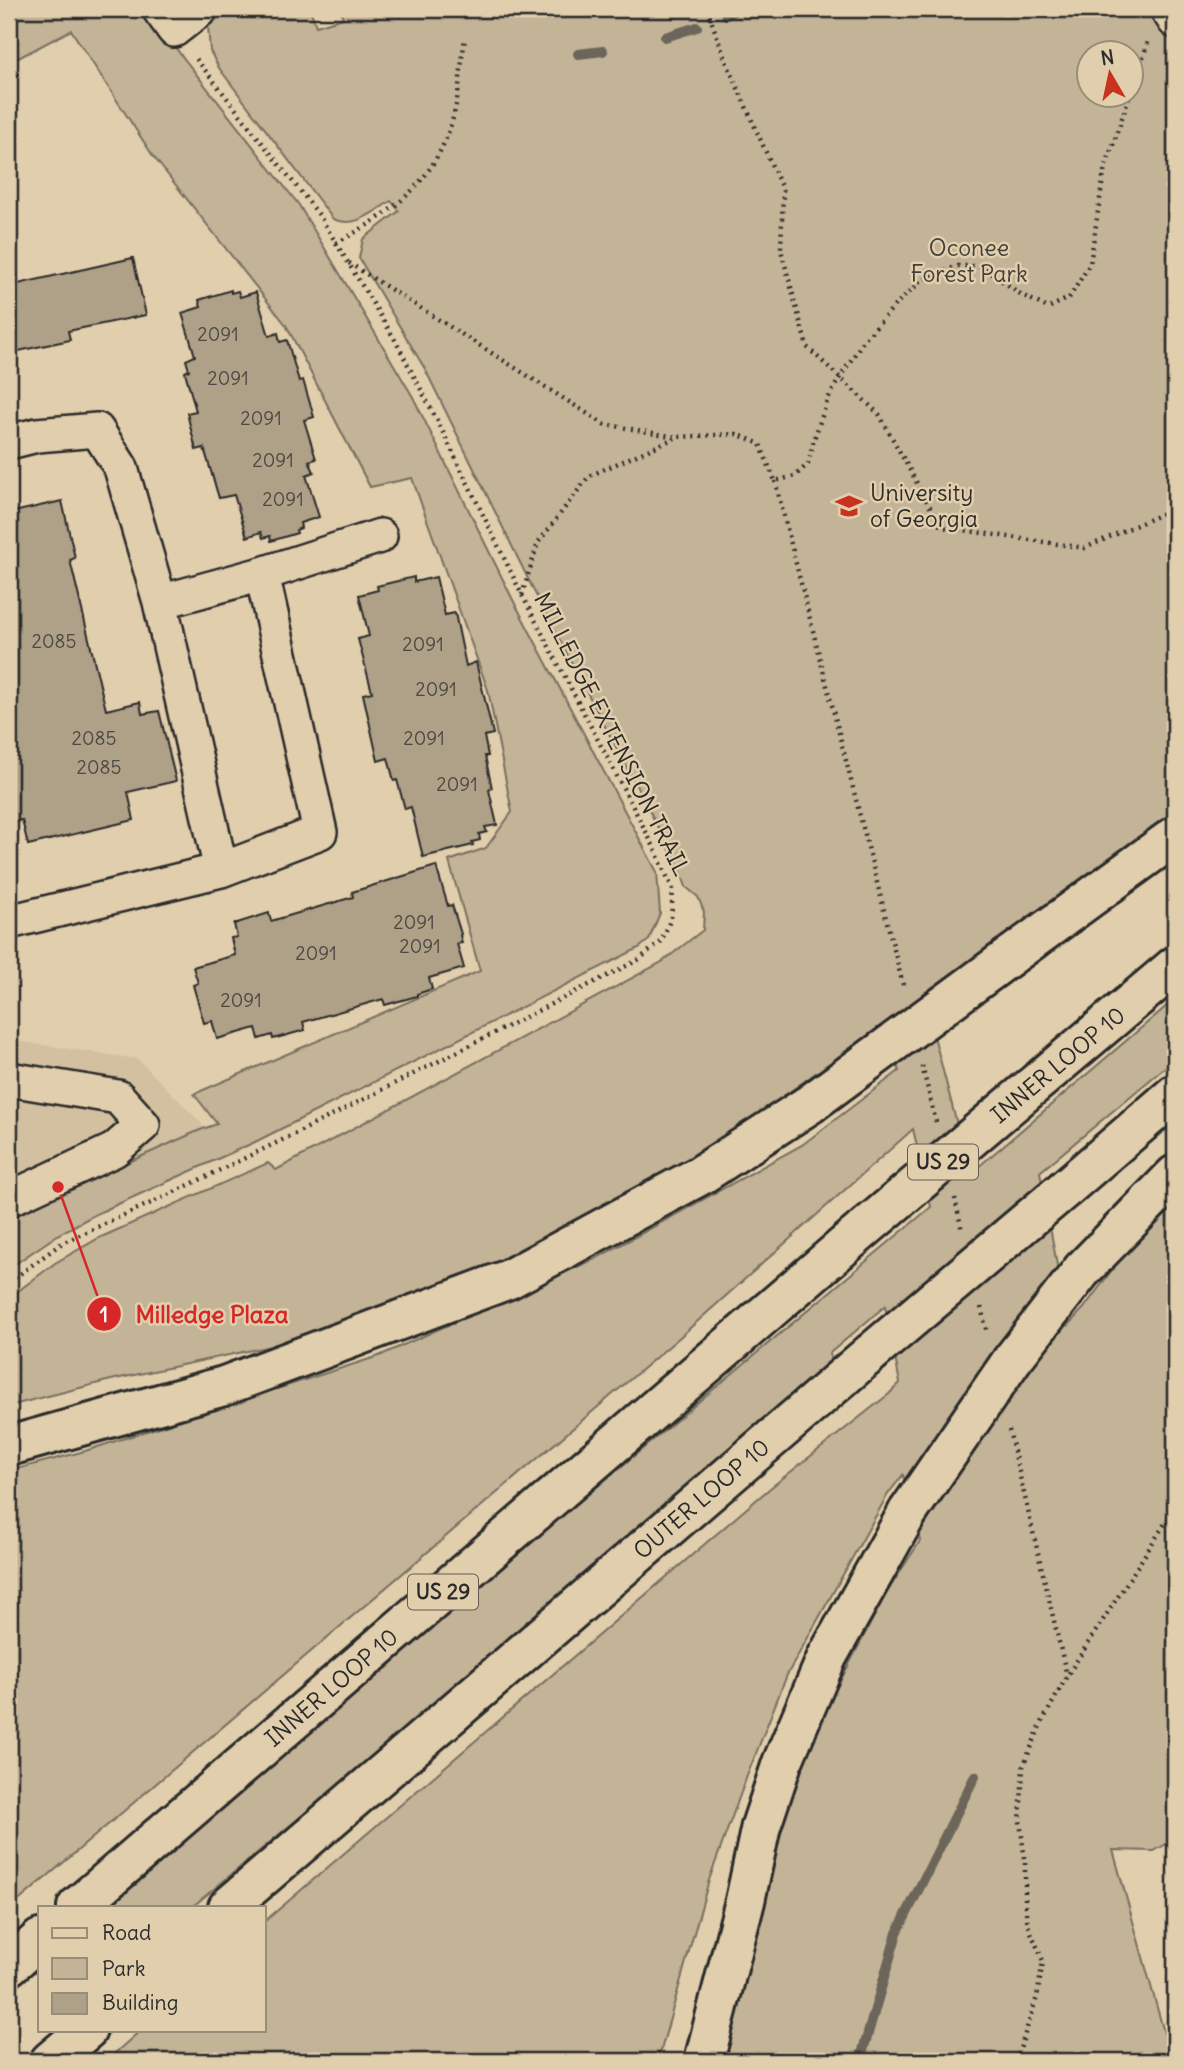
<svg xmlns="http://www.w3.org/2000/svg" width="1184" height="2070" viewBox="0 0 1184 2070" font-family="Delius,sans-serif">
<style>
.built{fill:#d2c0a1}
.green{fill:#c3b397;stroke:#776f61;stroke-width:2;fill-rule:evenodd}
.lines{fill:none;stroke-linecap:round;stroke-linejoin:round}
.stream{stroke:#6c665a;stroke-width:10}
.building{fill:#afa088;stroke:#2b2b2b;stroke-width:2}
.minor-casing{stroke:#2b2b2b;stroke-width:38}
.highway-casing{stroke:#2b2b2b;stroke-width:44}
.path{stroke:#2b2b2b;stroke-width:4.5;stroke-dasharray:2 5;stroke-linecap:butt}
.minor{stroke:#e1ceac;stroke-width:33}
.highway{stroke:#e1ceac;stroke-width:38}
.highway-bridge-casing{stroke:#2b2b2b;stroke-width:44;stroke-linecap:butt}
.highway-bridge{stroke:#e1ceac;stroke-width:38}
.labels{text-anchor:middle;stroke-width:5;stroke-linejoin:round;paint-order:stroke}
.number-label{font-size:19px;fill:#4c4842}
.shield{fill:#e1ceac;stroke:#625c52;stroke-width:2}
.shield-label{font-size:21px;font-weight:bold;fill:#2b2b2b}
.park-label{font-size:23px;fill:#423f3b;stroke:#e1ceac}
.poi-label{font-size:23px;fill:#2b2b2b;stroke:#e1ceac;text-anchor:start}
.street-label{font-size:23px;fill:#2b2b2b;stroke:#e1ceac}
.leader{fill:none;stroke:#d62828;stroke-width:2.5}
.callout-dot{fill:#d62828;stroke:#e1ceac;stroke-width:2.5}
.mark-label{font-size:21px;text-anchor:middle;font-weight:bold;fill:#fff}
.callout-label{font-size:24px;text-anchor:middle;font-weight:bold;fill:#d62828;stroke:#e1ceac;stroke-width:5;stroke-linejoin:round;paint-order:stroke}
</style>
<rect width="100%" height="100%" fill="#e1ceac"/>
<filter id="ink" filterUnits="userSpaceOnUse"><feTurbulence type="fractalNoise" baseFrequency=".0143" numOctaves="2"/><feDisplacementMap in="SourceGraphic" scale="14" xChannelSelector="R" yChannelSelector="G"/><feConvolveMatrix kernelMatrix="1 2 1 2 8 2 1 2 1" color-interpolation-filters="sRGB"/></filter>
<g filter="url(#ink)">
<!-- built -->
<path class="built" d="M9,1040L138,1059L201,1123L207,1137L9,1237Z"/>
<!-- green -->
<path class="green" d="M14,9H145L299,205L413,397L512,598L657,872L660,913L649,940L639,948L255,1142L96,1214L59,1234L9,1268V1216L200,1130L217,1124L194,1094L480,971L449,861L486,848L512,812L488,690L412,478L370,487L286,325L153,156L71,30L9,63V11Z
M231,9H310L316,26L343,18L340,9H1175V813L1047,907L923,994L970,1174L1175,999V1059L1040,1172L1068,1325L1084,1308L1117,1263L1175,1200V1839L1154,1851L1113,1850L1172,2061H710L753,1900L798,1770L835,1691L887,1592L920,1541L903,1475L888,1494L787,1675L747,1776L709,1880L658,2061H106L141,2030H264V1922L769,1489L889,1394L900,1383L885,1306L830,1353L831,1361L310,1809L192,1907H109L554,1523L931,1207L913,1129L681,1336L9,1909V1471L85,1451L379,1356L595,1259L802,1145L899,1071L884,1024L720,1142L625,1197L465,1279L290,1342L111,1380L9,1406V1298L55,1263L99,1238L268,1163L276,1170L662,962L703,930L704,912L698,897L686,887L680,869L536,595L425,369L359,258L363,239L399,211L391,201C373,212 355,229 333,219L219,68L210,51L208,26L215,18ZM1090,52H1132V94H1090Z"/>
<g class="lines">
<!-- stream -->
<path class="stream" d="M726,15L738,9
M665,37L697,27
M578,54L603,51
M860,2061L897,1933L975,1776"/>
</g>
<!-- building -->
<path class="building" d="M133,258L146,315L68,331L70,340L9,353V286Z
M231,290V293L238,291L240,297L256,292L269,336L278,333L280,342L287,340L299,381L303,380L314,417L304,420L316,459L309,461L314,472L306,475L319,517L300,523L301,528L296,530L297,533L271,541L270,536L263,538L261,532L247,537L234,495L219,498L204,448L196,450L187,413L196,411L185,372L189,370L186,360L195,356L182,313L201,307L199,300Z
M62,501L75,558L70,560L106,710L140,702L142,714L159,711L176,781L128,792L134,820L28,845L22,820L9,822V513Z
M414,577V582L436,577L445,615L455,613L466,666L476,662L493,734L484,736L488,756H485L492,788L489,790L497,825L485,827L487,832L479,834L480,840L472,842L473,845L423,857L411,807L405,809L397,780L394,781L388,758L378,761L363,694L372,692L358,639L369,636L359,595L378,590L377,586Z
M436,866L448,906L452,905L461,934L460,935L462,943L457,944L464,968L429,978L432,989L417,994V996L385,1005L383,999L303,1022L305,1030L273,1039L272,1035L259,1039L256,1028L217,1039L212,1021L204,1023L193,985L198,983L193,967L235,955L231,938L237,937L234,924L269,913L271,921L353,897L352,892Z"/>
<g class="lines">
<defs>
<path id="minor" d="M159,9L174,30L201,9
M1167,9L1175,21
M9,442L37,435L97,430L121,468L160,602L221,870
M160,602L262,574L380,536
M9,922L221,870L320,832L262,574
M9,1079L118,1097L143,1125L114,1150L9,1199"/>
<g id="highway">
<path d="M1009,957L1175,836"/>
<path d="M1041,1079L1175,966"/>
<path d="M1066,1188L1175,1094"/>
<path d="M1083,1269L1175,1175"/>
<path d="M9,1446L224,1386L509,1279L701,1175L810,1104"/>
<path id="s1" d="M77,1907L844,1246"/>
<path id="s2" d="M228,1907L871,1353"/>
<path d="M9,1966L40,1939"/>
<path d="M50,2061L87,2030"/>
<path d="M704,2061L745,1901L761,1826L782,1763L827,1657L908,1512"/>
</g>
</defs>
<!-- minor casing -->
<use href="#minor" class="minor-casing"/>
<!-- highway casing -->
<use href="#highway" class="highway-casing"/>
<!-- path -->
<path class="path" d="M707,9L726,61L783,191L781,250L807,347L879,414L941,527L1085,548L1175,508
M1132,91L1148,42
M336,243C396,211 438,180 455,110C460,87 461,62 465,39
M349,263L604,424L676,437L737,434L760,444L775,481L795,476L808,464L814,439L828,399L839,379L862,343L896,304L924,279L958,266H981L1022,295L1048,308L1069,298L1090,264L1104,172L1130,94
M775,481L904,989
M522,595L538,543L589,476L675,438
M922,1066L936,1122
M955,1198L962,1231
M9,1282L62,1243L162,1198L305,1129L638,960L661,942L671,918L673,890L654,847L522,595L438,422L394,338L319,215L194,56
M981,1307L987,1333
M1009,1430L1067,1676
M1016,2061L1037,1997L1043,1961L1028,1925L1025,1906V1862L1020,1821L1023,1767L1040,1726L1067,1676L1175,1508"/>
<!-- minor -->
<use href="#minor" class="minor"/>
<!-- highway -->
<use href="#highway" class="highway"/>
<defs>
<path id="highway-bridge" d="M810,1104L1009,957
M844,1246L1041,1079
M871,1353L1066,1188
M908,1512L1012,1360L1083,1269"/>
</defs>
<!-- highway-bridge casing -->
<use href="#highway-bridge" class="highway-bridge-casing"/>
<!-- highway-bridge -->
<use href="#highway-bridge" class="highway-bridge"/>
</g>
</g>
<!-- icons -->
<defs>
<symbol id="university-bare" viewBox="-9 -9 18 18"><path d="M0-5L7-2L0 1L-7-2ZM-4 1L0 2.5L4 1V4Q0 6-4 4Z" fill="#c8321e" stroke="#e1ceac" stroke-width="2.5" paint-order="stroke"/></symbol>
</defs>
<g fill-rule="evenodd">
<use href="#university-bare" x="830" y="487" width="38" height="38"/>
</g>
<g class="labels">
<!-- number labels -->
<g class="number-label">
<text x="218" y="341">2091</text>
<text x="228" y="385">2091</text>
<text x="261" y="425">2091</text>
<text x="273" y="467">2091</text>
<text x="283" y="506">2091</text>
<text x="54" y="648">2085</text>
<text x="423" y="651">2091</text>
<text x="436" y="696">2091</text>
<text x="94" y="745">2085</text>
<text x="424" y="745">2091</text>
<text x="99" y="774">2085</text>
<text x="457" y="791">2091</text>
<text x="414" y="929">2091</text>
<text x="420" y="953">2091</text>
<text x="316" y="960">2091</text>
<text x="241" y="1007">2091</text>
</g>
<!-- shield labels -->
<g class="shield">
<rect x="908" y="1144.5" width="70" height="35" rx="5"/>
<rect x="408" y="1574.5" width="70" height="35" rx="5"/>
</g>
<g class="shield-label">
<text x="943" y="1169">US 29</text>
<text x="443" y="1599">US 29</text>
</g>
<!-- park labels -->
<g class="park-label">
<text x="969" y="256">Oconee<tspan x="969" dy="26">Forest Park</tspan></text>
</g>
<!-- poi labels -->
<g class="poi-label">
<text x="870" y="501">University<tspan x="870" dy="26">of Georgia</tspan></text>
</g>
<!-- street labels -->
<g class="street-label">
<text transform="translate(612 734) rotate(63)" y="8">MILLEDGE EXTENSION TRAIL</text>
<text transform="translate(1058 1065) rotate(-40)" y="8">INNER LOOP 10</text>
<text dy="8" stroke="none"><textPath href="#s2" startOffset="625">OUTER LOOP 10</textPath></text>
<text dy="8" stroke="none"><textPath href="#s1" startOffset="336">INNER LOOP 10</textPath></text>
</g>
</g>
<!-- callouts -->
<path class="leader" d="M58 1187L104 1314"/>
<g class="callout-dot">
<circle cx="58" cy="1187" r="7"/>
<circle cx="104" cy="1314" r="18"/>
</g>
<g class="mark-label">
<text x="104" y="1322">1</text>
</g>
<g class="callout-label">
<text x="212" y="1323">Milledge Plaza</text>
</g>
<!-- margin -->
<rect width="1184" height="2070" fill="none" stroke="#e1ceac" stroke-width="35"/>
<rect x="18" y="18" width="1149" height="2035" fill="none" stroke="#2b2b2b" stroke-width="2.5" filter="url(#ink)"/>
<!-- legend -->
<rect x="38" y="1906" width="228" height="126" fill="#e1ceac" stroke="#988d78" stroke-width="2"/>
<rect x="52" y="1928" width="35" height="10" fill="#e1ceac" stroke="#988d78" stroke-width="2"/>
<text x="102" y="1940" font-size="21" fill="#2b2b2b">Road</text>
<rect x="52" y="1958" width="35" height="21" fill="#c3b397" stroke="#988d78" stroke-width="2"/>
<text x="102" y="1976" font-size="21" fill="#2b2b2b">Park</text>
<rect x="52" y="1993" width="35" height="21" fill="#afa088" stroke="#988d78" stroke-width="2"/>
<text x="102" y="2010" font-size="21" fill="#2b2b2b">Building</text>
<!-- north arrow -->
<g transform="translate(1110 74) rotate(351)"><circle r="33" fill="#e1ceac" stroke="#988d78" stroke-width="2"/>
<path d="M0-5L12 26L0 18L-12 26Z" fill="#c8321e"/>
<text y="-10" font-size="19" font-weight="bold" text-anchor="middle" fill="#2b2b2b">N</text>
</g>
</svg>
